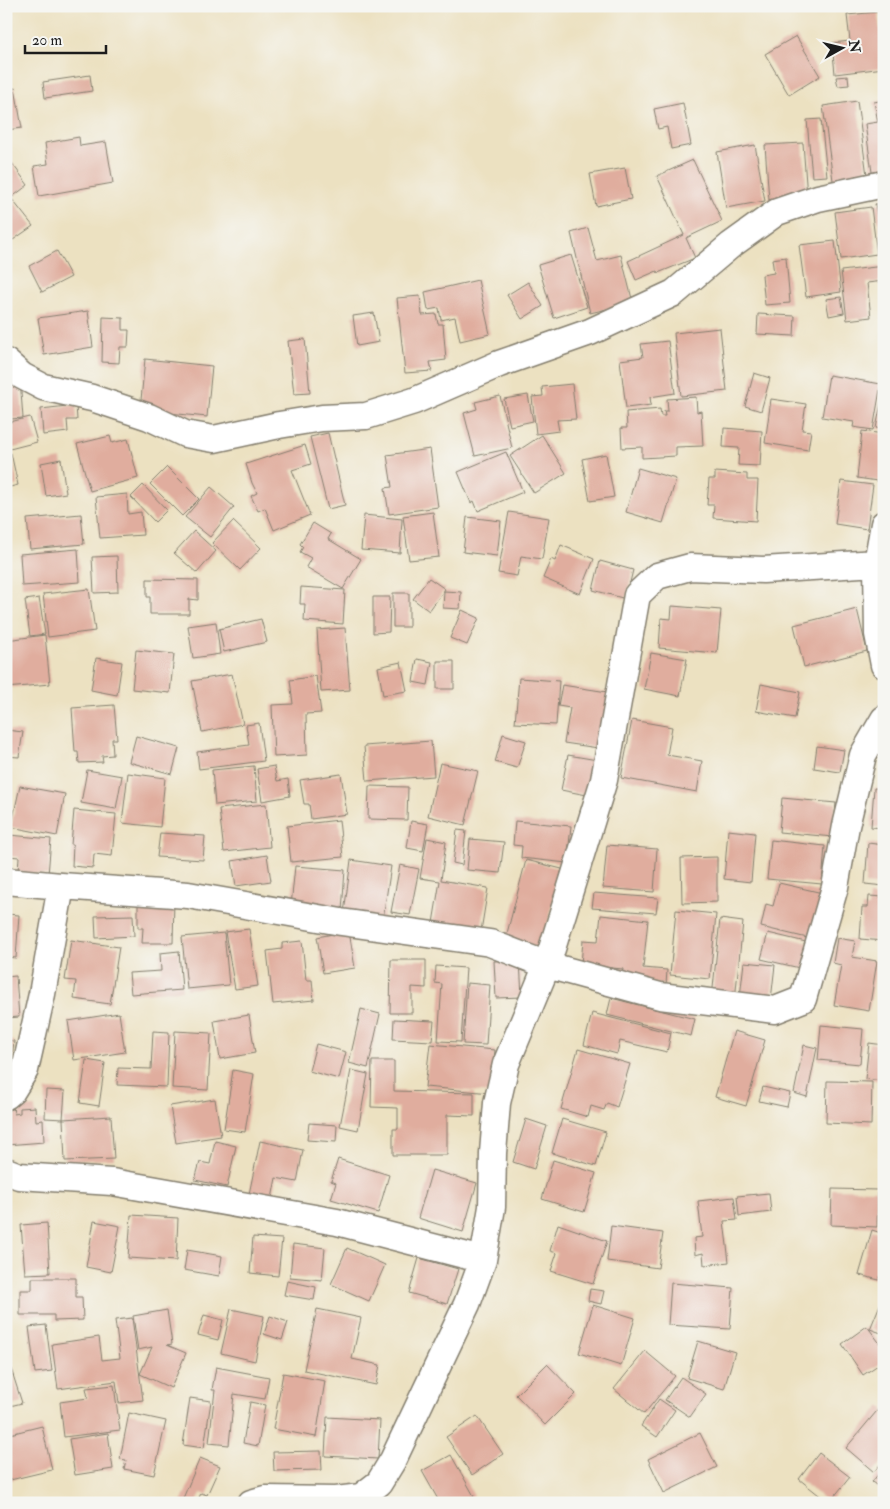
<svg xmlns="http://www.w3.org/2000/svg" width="890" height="1509" viewBox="0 0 890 1509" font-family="'IM FELL Double Pica',serif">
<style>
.building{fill:#e0ad9e}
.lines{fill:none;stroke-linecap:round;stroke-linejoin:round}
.minor-casing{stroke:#847e6e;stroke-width:29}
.minor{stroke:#fff;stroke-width:26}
</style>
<rect width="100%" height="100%" fill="#f6f6f2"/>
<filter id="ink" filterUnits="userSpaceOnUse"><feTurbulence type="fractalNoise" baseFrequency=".02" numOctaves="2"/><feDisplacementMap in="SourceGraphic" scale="10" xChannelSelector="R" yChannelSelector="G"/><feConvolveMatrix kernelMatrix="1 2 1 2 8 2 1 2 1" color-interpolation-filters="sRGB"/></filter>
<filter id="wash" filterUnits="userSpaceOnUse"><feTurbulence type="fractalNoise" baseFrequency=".0096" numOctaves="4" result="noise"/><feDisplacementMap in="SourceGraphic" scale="20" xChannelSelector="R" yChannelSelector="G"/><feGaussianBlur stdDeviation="1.12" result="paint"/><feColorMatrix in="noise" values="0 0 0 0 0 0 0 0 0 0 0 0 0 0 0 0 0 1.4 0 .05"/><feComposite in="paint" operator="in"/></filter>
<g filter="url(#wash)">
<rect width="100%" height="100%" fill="#ece1c1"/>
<g id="blocks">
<!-- building -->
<path class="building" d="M878,12L884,68L835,74L832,43L850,41L847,15Z
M796,36L820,76L789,95L765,54Z
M90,75L92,91L45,98L43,82Z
M848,76L849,85L838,86L836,77Z
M15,88L22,128L6,130V89Z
M884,100V177L873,179L865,124L878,122L874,102Z
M857,101L868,183L834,188L823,106Z
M683,103L691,145L671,149L667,127L658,129L654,109Z
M821,119L827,176L812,177L807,120Z
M79,137L80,146L106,142L113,183L39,196L34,166L48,164L45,143Z
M803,143L807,197L769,200L765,145Z
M755,145L765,201L726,208L717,152Z
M6,155L28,185L11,198L33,226L13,240L6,231Z
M693,160L722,221L686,238L695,258L658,273L657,271L636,280L628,261L684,235L657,176Z
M625,168L631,199L596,206L590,174Z
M884,203V243L883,244L875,204Z
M871,207L877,254L841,259L835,212Z
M588,228L597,261L621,255L633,303L590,313L571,233Z
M835,241L841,292L806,297L799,245Z
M57,251L71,277L42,292L29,266Z
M571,255L587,307L554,318L538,265Z
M786,257L790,303L765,305L762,275L774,273L772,259Z
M884,266V281L867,283L871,317L847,320L841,271Z
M478,280L490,334L460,341L455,317L441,320L439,308L428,310L425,292Z
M528,282L543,306L522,319L507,295Z
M420,296L422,315L436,314L438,324H443L446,360L430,362L432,371L405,373L397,298Z
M841,297L844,313L829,316L826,299Z
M88,311L93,347L44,355L38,318Z
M374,313L379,342L357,346L353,316Z
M758,314L795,316L794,336L757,334Z
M103,317L123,318V330H129L128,347H120L119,363L102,362Z
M720,328L727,391L681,396L674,333Z
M305,339L310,393L294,394L288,341Z
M668,341L675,393L650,397L651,405L626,408L620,360L643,357L641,344Z
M145,359L212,366L207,417L140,410Z
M754,373L770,378L761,411L745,406Z
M829,375L881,384L873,430L853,427L854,422L822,417Z
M20,379L23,418L10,419V414H6V380Z
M572,384L576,419L557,420L559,431L536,434L532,397L543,396L542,387Z
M883,394H884V430L876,428Z
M528,395L533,421L510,426L504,399Z
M500,396L512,448L475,456L464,413L477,409L475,402Z
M696,397L697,412L701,411L703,446L676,447V456L642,458V447L622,448L621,428H627L626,412L660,409L661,416H665L664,411H668L667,399Z
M771,399L806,404L802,430L811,431L808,450L765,443Z
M76,405L77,420H67L68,432L43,435L41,409Z
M30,417L37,442L6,450V423Z
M724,428L762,431L760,466L738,465L739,448L723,447Z
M862,431L884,434V482L857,478Z
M328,433L345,505L328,509L310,437Z
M542,435L566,473L534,493L510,456Z
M110,436L112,443L128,439L138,478L90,491L77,444Z
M305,445L311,464L292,470L310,515L274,530L265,508L258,511L251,496L257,493L252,483L246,464Z
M430,449L438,507L389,514L385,488L392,487L387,455Z
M506,452L523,492L478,511L474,501L471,503L458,472Z
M11,453L18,485L6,488V454Z
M606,454L614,497L590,501L582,459Z
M61,459L66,493L46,496L41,463Z
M167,467L199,499L182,516L150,484Z
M638,468L676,479L663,523L626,512Z
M715,472L747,474V480H758L756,521L713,518L714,505H707L709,479H715Z
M841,481L873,485L867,529L835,524Z
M143,485L167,510L155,522L131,497Z
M211,487L234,507L210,537L185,517Z
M127,494L128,514L141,512L143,535L100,538L96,497Z
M433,512L439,557L409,560L403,516Z
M509,512L549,518L542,559L521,556L517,576L498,573Z
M81,514L84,544L30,549L27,519Z
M364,515L402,519L400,553L361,550Z
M467,517L501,521L497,556L463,552Z
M233,521L261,548L240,570L212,543Z
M313,523L331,534L328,539L361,559L343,589L306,567L311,558L300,552L303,547L300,544Z
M194,531L216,551L197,573L174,553Z
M561,545L594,559L580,594L543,578L551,559L555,561Z
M78,549L80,582L22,586L20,554Z
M117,556L118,592L94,593L92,557Z
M600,561L633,570L626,599L593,590Z
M429,578L445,589L429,611L413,599Z
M147,579L198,580V600L189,599V614H150V597H147Z
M301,587L345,590L343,624L304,621L305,604H300Z
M89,589L95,631L48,637L43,594Z
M444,591L461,592L460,609L443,608Z
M393,593H409V627H393Z
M373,597H390L389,632L373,633Z
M39,598L45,634L30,636L25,600Z
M672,606L721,610L717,653L659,648L661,618L671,619Z
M857,609L867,651L804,667L794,625Z
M462,610L479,618L467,645L450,638Z
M261,619L267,642L224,652L219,629Z
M216,622L220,654L193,658L188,626Z
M345,628L350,690L321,692L317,630Z
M45,635L50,684L6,688V640Z
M136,650L174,654L170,693L132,689Z
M651,653L687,659L680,696L644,689Z
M96,658L122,662L117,695L91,690Z
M417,659L432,662L428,685L413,682Z
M437,661H454V689H437Z
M401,662L407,691L383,695L378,667Z
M232,674L243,724L202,732L192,681Z
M316,676L321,713L306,714L307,755L274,757L272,705L293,704L290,680Z
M519,678L559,681L556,725L515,723Z
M761,684L800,692L795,718L756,711Z
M562,685L614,693L605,749L564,743L570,708L558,706Z
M114,705L117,739H112L113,755L102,756L103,762L79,763L78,752H75L72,708Z
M632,720L672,727L667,755L702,761L697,792L621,778Z
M259,723L264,761L199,769L197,752L249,745L246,725Z
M6,730L23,732L19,757L6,756Z
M503,734L526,741L517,768L495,762Z
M136,736L179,748L172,774L129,762Z
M431,741L434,776L367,781L364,746Z
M817,746L844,750L840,772L814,768Z
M568,755L603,761L597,797L561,790Z
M440,763L478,771L465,825L428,816Z
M254,766L257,801L215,805L212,770Z
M274,766L277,781L288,779L290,796L262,801L257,769Z
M87,770L122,776L116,809L81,803Z
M128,773L165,778L160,827L122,823Z
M341,774L347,814L311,819L309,804H304L300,780Z
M20,786L65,794L57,836L11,827Z
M369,786L408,787L407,820L368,819Z
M874,788L884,789V828L871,827Z
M782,798L836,803L833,837L779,832Z
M266,804L270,847L224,852L219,809Z
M74,810L116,814L112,856L94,854L93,868L72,866L73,845H71Z
M339,820L343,857L291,862L287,826Z
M411,821L428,824L423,851L407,848Z
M515,821L571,826L567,863L521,858L522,846L513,845Z
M457,830L466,831L462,865L453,863Z
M728,830L755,833L751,882L724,879Z
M160,833L205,836L203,860L157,857Z
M10,835L51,839L48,875L18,872L19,857L8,856Z
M427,838L446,842L441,880L488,888L481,931L433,923L440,881L420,878Z
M470,839L504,842L500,873L467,870Z
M771,840L825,846L822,884L767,879Z
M868,843L884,845V886L865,884Z
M607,845L657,849L654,892L603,888Z
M267,855L271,881L236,886L232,861Z
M717,857V902L682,903L681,858Z
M351,860L391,866L383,919L344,913Z
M526,860L562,869L541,950L505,941Z
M400,865L419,869L410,915L391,912Z
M295,866L345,870L342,911L291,906Z
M779,883L827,894L816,940L761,927L766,904L773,906Z
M594,893L658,898L656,913L592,908Z
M869,896L884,897V941L860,939L862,907H868Z
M138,900H174L173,943H142L143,928H138Z
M676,910L716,914L710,979L670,975Z
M6,914L19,915L16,958L6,957Z
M133,915L134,936L96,938L95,916Z
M601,915L648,920L643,968L667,970L666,985L621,980L623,969L581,965L583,940L598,941Z
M720,919L743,922L735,1000L712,998Z
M249,929L258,986L235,989L225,932Z
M349,931L355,968L323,973L317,937Z
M224,933L229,985L187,989L182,937Z
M768,933L810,943L804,969L761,959Z
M837,938L855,941L852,957L877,961L869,1011L834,1005L841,965L833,963Z
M71,940L119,947L110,1004L74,999L76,981L65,980Z
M302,941L306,980H312L314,1000L273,1004L267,951L282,949V943Z
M179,951L182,990L131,994L129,973L161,971L160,953Z
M391,960H426V988L412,987V1013H390Z
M520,960L522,997L496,998L494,961Z
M744,962L775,965L771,1000L740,997Z
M436,966L466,968L461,1042L438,1041L442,984L435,983Z
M16,976L19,1017L6,1018V977Z
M467,983L490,985L486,1045L463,1044Z
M611,998L695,1019L691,1036L607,1015Z
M361,1009L380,1014L368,1068L349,1063Z
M119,1013L125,1052L74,1060L68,1021Z
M592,1013L671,1033L667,1052L620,1041L617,1054L584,1045Z
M249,1015L255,1053L220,1059L214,1021Z
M394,1019L434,1021L432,1041L393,1039Z
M821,1025L863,1029L860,1064L818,1060Z
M153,1031L169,1032L167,1087L117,1085L118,1068L151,1069Z
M175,1031L211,1033L208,1090L172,1088Z
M734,1031L765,1040L746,1106L715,1097Z
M6,1040L14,1041L12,1058H6Z
M869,1043L884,1045V1081L865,1079Z
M316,1044L346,1052L339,1079L309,1071Z
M430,1044L495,1050L491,1093L425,1087Z
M804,1045L817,1048L807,1097L794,1093Z
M578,1049L630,1064L617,1107L607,1103L604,1110L591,1106L588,1117L561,1109Z
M86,1060L105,1063L99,1106L80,1103Z
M372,1061H394V1091L474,1093V1116L447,1115V1155H393V1129H398V1108L371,1107Z
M233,1070L254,1074L245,1132L224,1129Z
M351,1070L368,1074L358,1130L340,1126Z
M827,1081L872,1082L871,1125L826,1123Z
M763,1087L790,1093L787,1107L759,1101Z
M46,1090L65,1091L63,1119L45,1118Z
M215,1099L221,1136L176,1143L170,1106Z
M13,1106L14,1114L20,1113V1108L35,1107L36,1121L43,1120L44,1142L6,1145V1107Z
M111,1116L114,1159L65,1161L63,1119Z
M526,1119L547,1126L534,1169L513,1162Z
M562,1119L606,1132L596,1166L552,1153Z
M309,1123L337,1125L336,1142L307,1140Z
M215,1141L236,1146L227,1187L195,1180L200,1162L210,1164Z
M260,1141L303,1150L297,1182L276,1178L271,1204L248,1199Z
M338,1159L389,1175L378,1213L331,1199L336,1183L331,1181Z
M553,1160L596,1173L584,1212L542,1199Z
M432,1170L477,1183L463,1232L418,1218Z
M832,1189L878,1190L877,1227L831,1225Z
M769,1193L771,1212L739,1216L737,1196Z
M734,1197L737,1220L724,1221L729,1262L704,1265L703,1253L695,1255L694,1238L702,1237L698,1201Z
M131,1215L178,1218L176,1261L128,1258Z
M94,1221L120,1226L111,1272L86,1267Z
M47,1223L50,1273L25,1274L21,1225Z
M558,1224L607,1241L593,1284L551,1271L557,1253L550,1251Z
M611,1226L663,1233L658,1268L607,1261Z
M872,1230L884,1234V1265L879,1280L859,1275Z
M253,1237L282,1239L278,1276L250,1273Z
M293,1244L325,1248L322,1280L290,1277Z
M347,1248L385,1265L369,1301L331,1284Z
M187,1250L222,1256L219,1276L184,1270Z
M419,1258L458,1269L447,1304L409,1293Z
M32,1278H76V1297H82L83,1320L54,1321V1315H20V1290H32Z
M287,1281L316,1287L314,1300L284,1295Z
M671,1283L733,1288L730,1329L668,1325Z
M590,1289L604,1291L601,1304L588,1301Z
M884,1295V1334L870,1329Z
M593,1305L635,1318L621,1366L579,1353Z
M231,1309L264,1316L255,1361L221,1353Z
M317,1309L361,1318L352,1359L380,1365L376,1385L304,1370Z
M167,1310L172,1344L167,1345L186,1353L171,1388L140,1374L152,1347L138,1350L133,1316Z
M204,1315L223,1320L218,1340L198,1335Z
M270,1316L288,1322L282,1340L264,1334Z
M132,1318L143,1400L119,1403L116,1381L58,1389L52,1344L99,1337L102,1360L120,1358L115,1320Z
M46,1325L52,1371L35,1373L29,1327Z
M867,1326L884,1349V1361L863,1375L842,1344Z
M698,1341L735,1352L724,1389L687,1378Z
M645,1351L675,1376L644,1414L614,1389Z
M6,1353L22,1403L6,1407Z
M547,1364L576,1394L545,1425L516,1395Z
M216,1367L269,1377L265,1399L234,1394L229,1445L209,1443L215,1390H212Z
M283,1373L325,1381L316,1437L273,1429Z
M681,1377L706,1394L690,1417L665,1400Z
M114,1385L120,1430L64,1437L60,1402L88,1398L86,1388Z
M190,1398L211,1401L204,1448L183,1445Z
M659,1399L675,1410L657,1437L641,1426Z
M250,1402L265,1405L258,1446L243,1443Z
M881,1406L884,1408V1460L874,1472L846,1448Z
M129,1413L166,1421L154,1475L124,1469L126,1460L120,1459Z
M477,1416L503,1454L472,1475L446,1437Z
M327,1417L380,1420L378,1459L325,1456Z
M42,1426L52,1470L6,1481V1435Z
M108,1433L113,1469L75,1475L69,1439Z
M700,1433L717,1467L664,1493L648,1459Z
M321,1451L322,1470L274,1471L273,1452Z
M819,1453L850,1477L829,1503L799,1479Z
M451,1455L474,1496L462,1503H440L422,1471Z
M200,1458L220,1466L207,1495L201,1493L197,1503H181Z
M884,1467V1491L872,1482Z"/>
</g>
</g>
<g filter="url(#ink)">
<use href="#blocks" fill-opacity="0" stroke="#847e6e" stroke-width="1"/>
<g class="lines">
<defs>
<path id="minor" d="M6,362L22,376L43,387L92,398L149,417L185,434L214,439L279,425L322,418L366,416L414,401L499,364L590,332L674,293L731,245L777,212L818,198L884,184
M884,524L877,563L878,634L884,665
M6,881L61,886L188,895L341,922L490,943L547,965L660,996L775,1010L803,999L835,887L846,826L863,755L884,719
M6,1096L12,1091L25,1070L42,994L61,886
M6,1171L19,1176L112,1182L337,1222L483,1260
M251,1503L265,1499L336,1500L361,1497L379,1483L393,1460L467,1304L483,1260L492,1207L493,1153L497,1103L506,1064L547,965L604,780L637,595L657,576L690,567L763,570L877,563"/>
</defs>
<!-- minor casing -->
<use href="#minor" class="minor-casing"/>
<!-- minor -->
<use href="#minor" class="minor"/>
</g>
</g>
<!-- margin -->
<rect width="890" height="1509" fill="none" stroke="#f6f6f2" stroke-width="25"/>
<!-- north arrow -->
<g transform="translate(842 48) rotate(82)" stroke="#f6f6f2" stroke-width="4" paint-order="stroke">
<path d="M0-4L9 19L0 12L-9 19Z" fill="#1c1c1c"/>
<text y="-8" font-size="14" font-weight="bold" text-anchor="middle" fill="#1c1c1c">N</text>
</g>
<!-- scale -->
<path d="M25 45v8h81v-8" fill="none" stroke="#1c1c1c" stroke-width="2.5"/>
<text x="32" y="45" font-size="15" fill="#1c1c1c" stroke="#f6f6f2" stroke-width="4" paint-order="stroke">20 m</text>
</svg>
